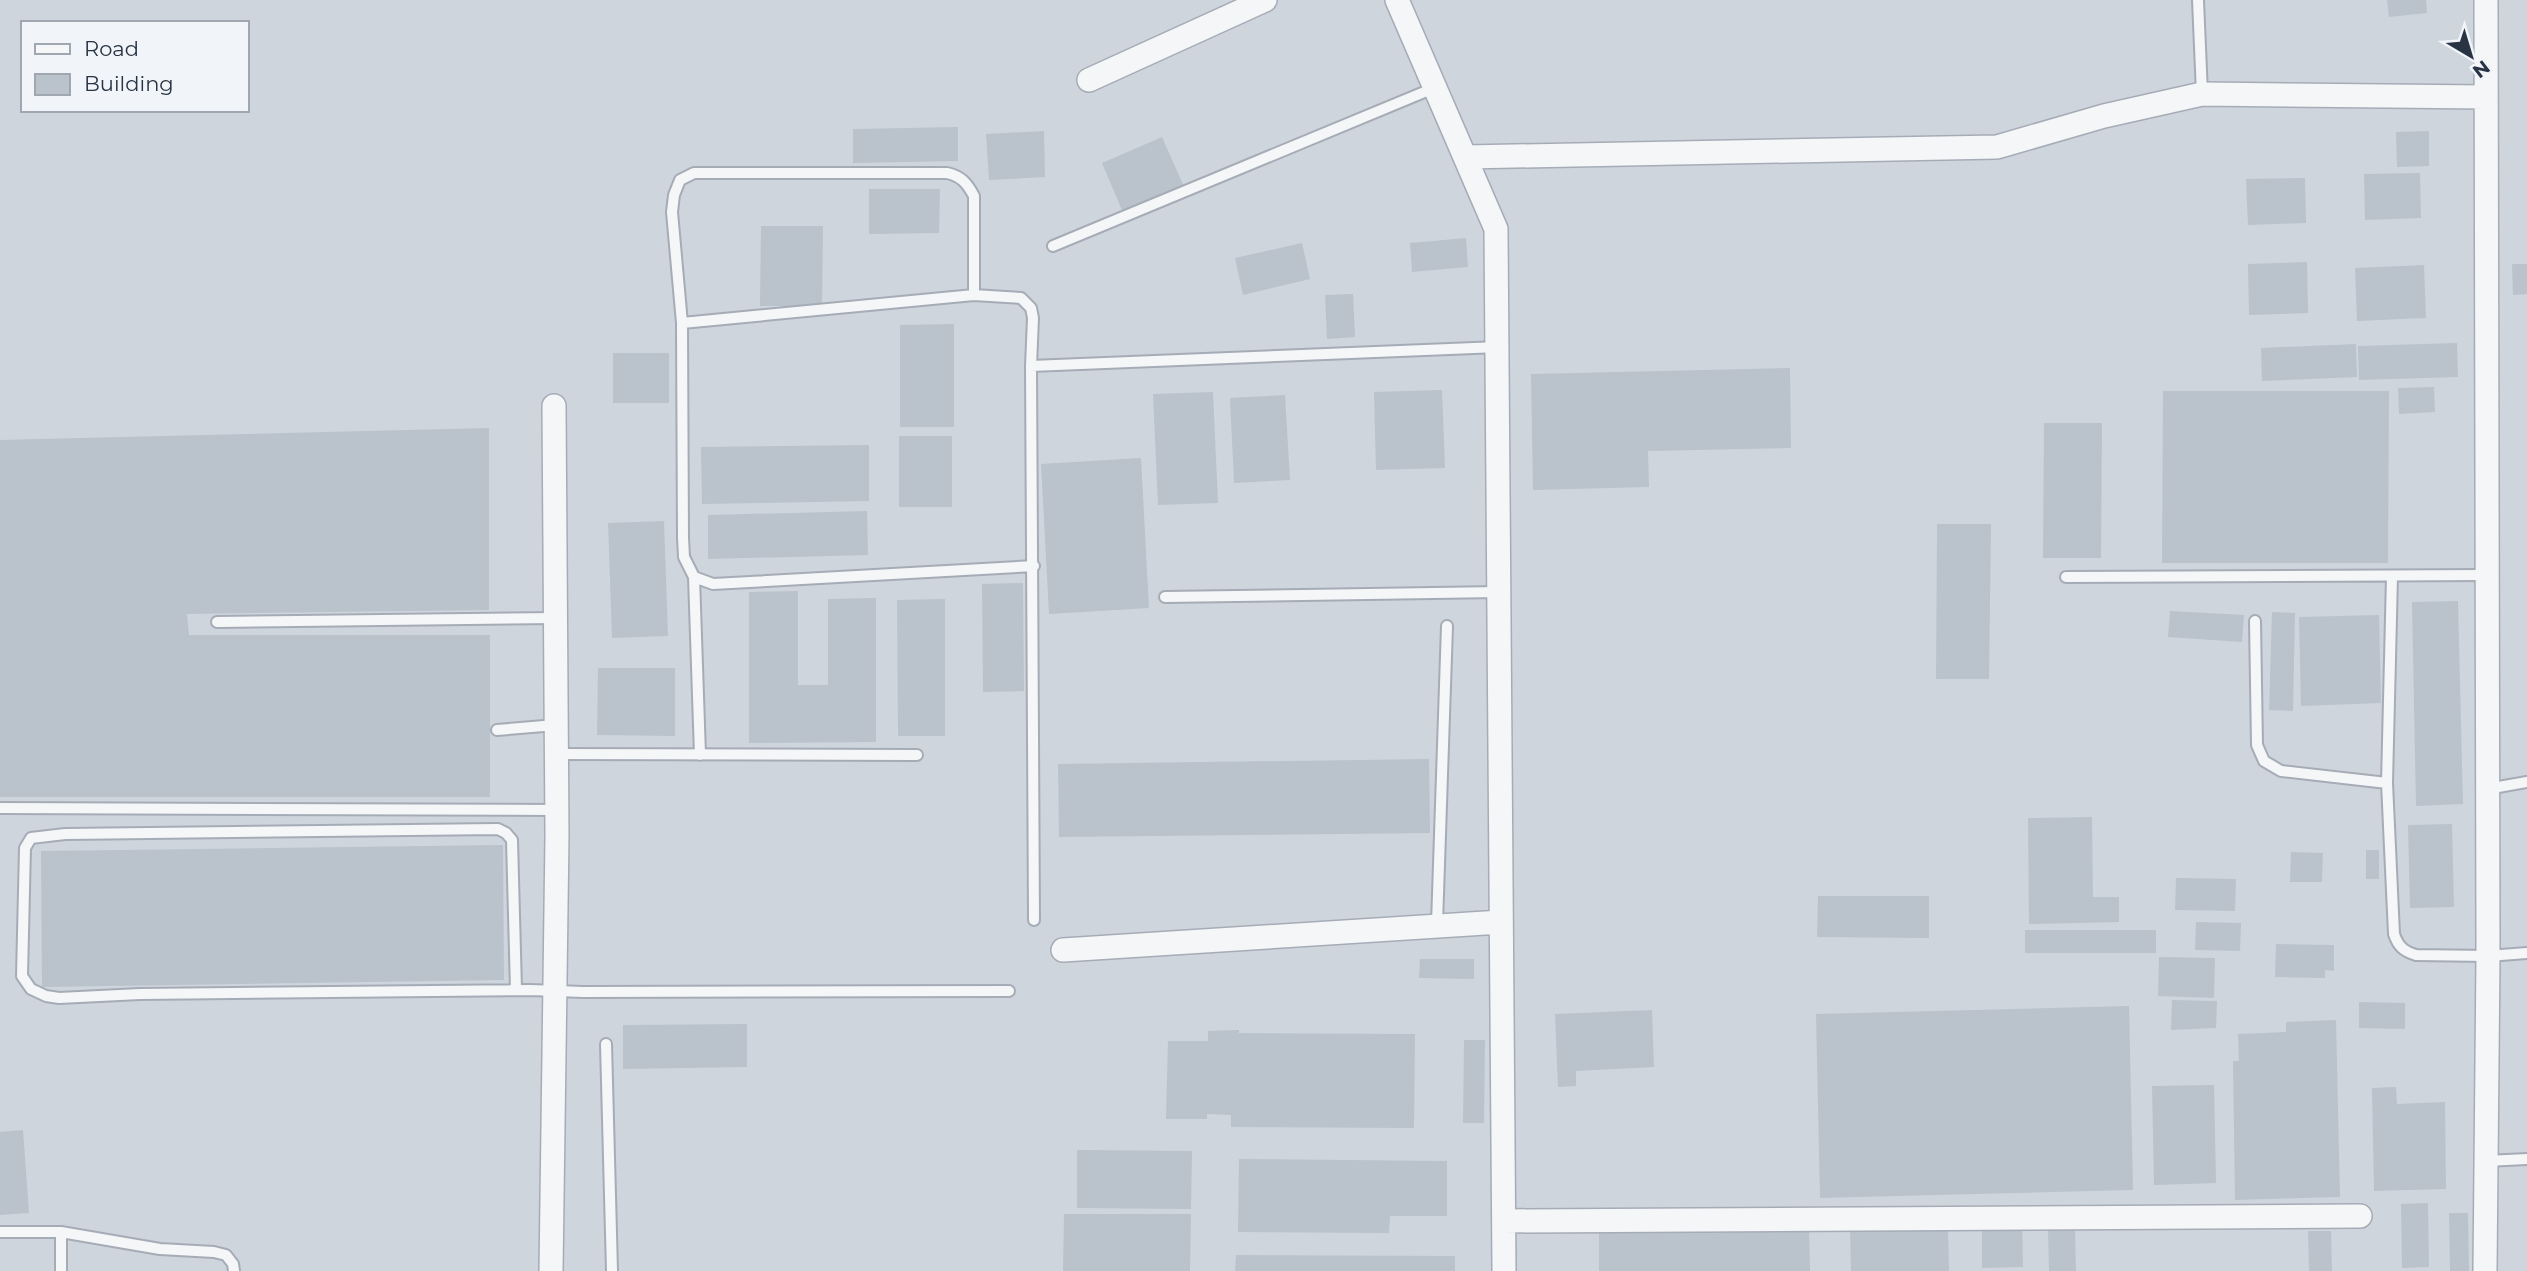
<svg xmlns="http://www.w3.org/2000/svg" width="2527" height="1271" viewBox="0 0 2527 1271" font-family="Montserrat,sans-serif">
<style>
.built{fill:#cfd5dd;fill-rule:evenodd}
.building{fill:#bac2cb}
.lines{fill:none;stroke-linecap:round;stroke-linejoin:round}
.lane-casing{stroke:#a6acb6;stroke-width:14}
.street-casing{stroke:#a6acb6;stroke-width:26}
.lane{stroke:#f4f6f8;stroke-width:10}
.street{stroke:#f4f6f8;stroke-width:23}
</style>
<rect width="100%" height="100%" fill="#e1e5eb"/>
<!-- built -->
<path class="built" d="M0,0H2527V1271H0ZM23,23H247V110H23Z"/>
<!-- building -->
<path class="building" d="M2387,0H2426L2427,13L2389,17Z
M958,127V161L853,163V129Z
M1044,131L1045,177L989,180L986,134Z
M2429,131V166L2397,167L2396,132Z
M1162,137L1185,189L1124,215L1102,163Z
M2420,173L2421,218L2365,220L2364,174Z
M2305,178L2306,223L2248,225L2246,179Z
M869,189H940L939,233L869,234Z
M761,226H823L822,306H760Z
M1466,238L1468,267L1412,272L1410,243Z
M1302,243L1310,279L1243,295L1235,258Z
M2307,262L2308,313L2249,315L2248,264Z
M2512,264H2527V294L2513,295Z
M2424,265L2426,318L2357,321L2355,268Z
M1353,294L1355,337L1327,339L1325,295Z
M954,324V427H900V325Z
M2457,343L2458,377L2359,380L2358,346Z
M2356,344L2357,377L2262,381L2261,348Z
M613,353H669V403H613Z
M1790,368L1791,448L1648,451L1649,487L1533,490L1531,374Z
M2434,387L2435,412L2399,414L2398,388Z
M1442,390L1445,468L1376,470L1374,392Z
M2163,391H2389L2388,563H2162Z
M1213,392L1218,503L1158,505L1153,394Z
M1285,395L1290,480L1234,483L1230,398Z
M2044,423H2102L2101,558H2043Z
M489,428V610L187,614L189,635H490V797H0V440Z
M899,436H952V507H899Z
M869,445V501L702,504L701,447Z
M1141,458L1149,608L1049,614L1041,464Z
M867,511L868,555L708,559V515Z
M664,521L668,636L612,638L608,523Z
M1937,524H1991L1989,679H1936Z
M1023,583L1024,691L983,692L982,584Z
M798,591V685H828V599L876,598V742L749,743V592Z
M945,599V736H898L897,600Z
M2458,601L2463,804L2416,806L2412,602Z
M2170,611L2244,615L2242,642L2168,637Z
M2272,612L2295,613L2293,711L2269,710Z
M2379,615L2381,703L2301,706L2299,617Z
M598,668H675V736L597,735Z
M1429,759L1430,833L1059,837L1058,764Z
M2092,817L2093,897H2119V922L2029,924L2028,818Z
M2452,824L2454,907L2410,908L2408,825Z
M503,845L504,980L42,987L41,851Z
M2366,850H2379V879H2366Z
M2291,852L2323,853L2322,882H2290Z
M2176,878L2236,879L2235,911L2175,910Z
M1818,896H1929V938L1817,937Z
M2196,922L2241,923L2240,951L2195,950Z
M2025,930H2156V953H2025Z
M2276,944L2334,945V971L2325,970V978L2275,977Z
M2159,957L2215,958L2214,998L2158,996Z
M1420,959H1474V979L1419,978Z
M2172,1000L2217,1001L2216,1028L2171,1030Z
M2359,1002L2405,1003V1029L2359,1028Z
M2129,1006L2133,1190L1820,1198L1816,1014Z
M1652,1010L1654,1067L1576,1071V1086L1558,1087L1555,1014Z
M2336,1020L2340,1197L2235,1200L2233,1061H2239L2238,1034L2286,1032V1022Z
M747,1024V1067L623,1069V1025Z
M1239,1030V1033L1415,1034L1414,1128L1231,1127V1115L1207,1114V1119H1166L1168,1041H1208V1031Z
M1464,1040H1485L1484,1123H1463Z
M2214,1085L2216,1183L2154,1185L2152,1086Z
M2396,1087L2397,1104L2445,1102L2446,1189L2374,1191L2372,1088Z
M23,1130L29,1213L0,1215V1132Z
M1077,1150L1192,1151L1191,1209L1077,1208Z
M1239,1159L1447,1161V1216H1390L1389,1233L1238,1232Z
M2428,1203L2429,1267L2402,1268L2401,1204Z
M2449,1213H2468L2469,1271H2450Z
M1064,1214H1191L1190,1271H1063Z
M2022,1223L2023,1267L1982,1268V1224Z
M1948,1226L1949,1271H1851L1850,1228Z
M1809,1228L1810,1271H1599V1233Z
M2075,1229L2076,1271H2049L2048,1230Z
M2308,1231H2331L2332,1271H2309Z
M1236,1255L1455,1256V1271H1235Z"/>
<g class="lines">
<defs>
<path id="lane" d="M2198,0L2202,94
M1053,246L1434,88
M682,323L672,212L674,195L680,180L694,173H947C961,176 967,183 974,196V295
M1031,366L1499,347
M1034,566L713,584L694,577L684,557L683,538L682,323L974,295L1021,298L1031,308L1033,318L1031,366L1034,920
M2392,576L2387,783L2394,934C2398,946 2403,951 2416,955L2488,956L2527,953
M694,577L700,755
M2066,577L2487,575
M1165,597L1499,592
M2255,621L2257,745L2264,761L2281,771L2387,783
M217,622L556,618
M497,730L556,725
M556,754L917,755
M2487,789L2527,782
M0,808L556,810
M1437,924L1447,626
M516,990L512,840L506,833L498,829L65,834L31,838L25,848L22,976L31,989L46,996L59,998L140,994L530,990L583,992L1009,991
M606,1044L612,1271
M2486,1161L2527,1159
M0,1232H61L160,1249L214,1252L226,1255L233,1264L234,1271
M61,1271V1232"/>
<path id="street" d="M1397,0L1496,229L1504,1271
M1089,80L1265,0
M1466,157L1997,147L2104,116L2202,94L2486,97
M1063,950L1501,922
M1504,1221L2360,1216
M551,1271L557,836L554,406
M2485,1271L2488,956L2486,0"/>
</defs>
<!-- lane casing -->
<use href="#lane" class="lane-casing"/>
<!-- street casing -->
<use href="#street" class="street-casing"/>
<!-- lane -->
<use href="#lane" class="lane"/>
<!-- street -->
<use href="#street" class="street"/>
</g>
<!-- legend -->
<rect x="21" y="21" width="228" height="91" fill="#f1f4f8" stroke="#a1a7b0" stroke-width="2"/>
<rect x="35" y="44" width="35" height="10" fill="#f4f6f8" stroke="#a1a7b0" stroke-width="2"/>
<text x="84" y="56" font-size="21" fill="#283444">Road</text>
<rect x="35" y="74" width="35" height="21" fill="#bac2cb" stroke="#a1a7b0" stroke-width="2"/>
<text x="84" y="91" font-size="21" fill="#283444">Building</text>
<!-- north arrow -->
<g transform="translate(2471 56) rotate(142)" stroke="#f1f4f8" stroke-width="5" paint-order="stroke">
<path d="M0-5L12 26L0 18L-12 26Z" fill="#283444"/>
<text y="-10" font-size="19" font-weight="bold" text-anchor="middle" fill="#283444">N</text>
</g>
</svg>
